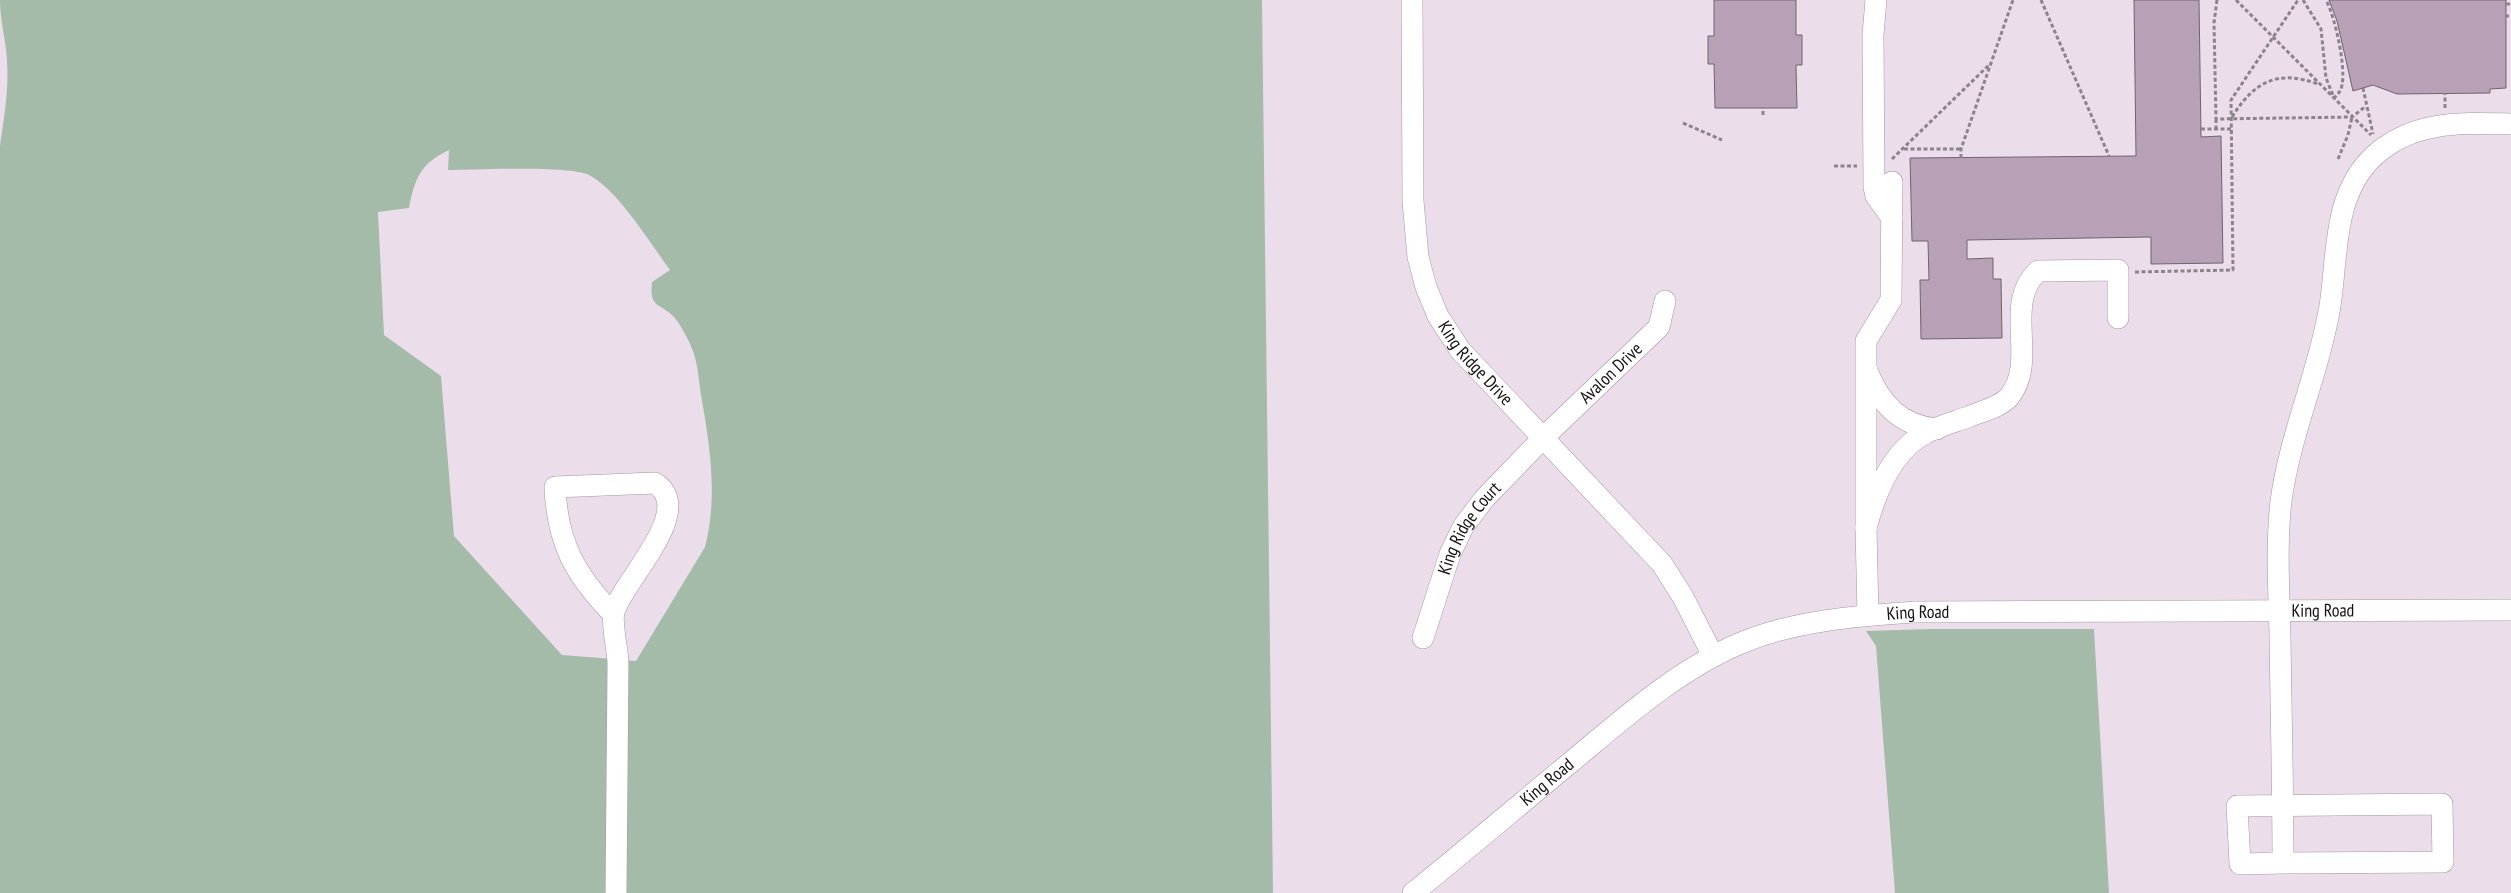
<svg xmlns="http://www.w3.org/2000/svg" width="2511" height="893" viewBox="0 0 2511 893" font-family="'PT Sans Narrow',sans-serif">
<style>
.green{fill:#a4bbaa}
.building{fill:#b8a0b6;stroke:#6e646d}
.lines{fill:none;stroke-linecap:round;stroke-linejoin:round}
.minor-casing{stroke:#a196a0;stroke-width:22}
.path{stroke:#8c838b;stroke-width:3;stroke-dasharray:4 2.5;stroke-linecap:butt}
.minor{stroke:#fff;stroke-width:21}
.labels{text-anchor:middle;stroke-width:4;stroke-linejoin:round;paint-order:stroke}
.street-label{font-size:18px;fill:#141013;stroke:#f8ecf7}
</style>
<rect width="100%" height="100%" fill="#ebdeea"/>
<!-- green -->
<path class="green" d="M0,0H1262L1273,893H622V660L636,661L705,547C718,497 710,446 701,395C699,382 698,367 694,354C692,346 680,323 674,317C660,302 649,309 652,282L670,270C650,243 618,190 589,175C567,165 477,170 448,170L449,150C420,164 415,178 409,208L378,212L384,335L441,376L454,536L562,655L613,659L612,893H0V146C4,117 9,90 7,61C6,40 0,21 0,0Z
M1931,629H2094L2109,893H1895L1876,646L1866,631Z"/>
<!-- building -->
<path class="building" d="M1714,0H1796V35H1802V65H1796L1797,108H1715L1714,64H1708V36H1714Z
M2134,0H2199L2201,137L2221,136L2223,263L2151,264V237L1967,240V259L1993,258V279H2001L2002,338L1921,339L1920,280H1929L1928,241H1912L1910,158L2136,156Z
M2329,0H2506V88L2490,89V93L2397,94L2373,85L2353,91L2337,21Z"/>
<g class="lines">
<defs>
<g id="minor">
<path id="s1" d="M1412,0L1413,201L1418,257L1426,287L1438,316L1460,350L1662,564L1683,597L1713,656"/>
<path d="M1876,0L1873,35L1874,187L1876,196L1892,218"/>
<path d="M1868,373C1881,405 1902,426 1937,429"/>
<path d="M1866,528C1875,494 1892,450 1926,433C1939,426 1954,422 1968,417C1982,411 1999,408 2009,397C2039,361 2002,304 2038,271L2118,270V318"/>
<path d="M613,614C575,575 557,542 555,487L655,483C697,511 623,580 614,612C611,624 618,650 618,664C617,741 617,817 616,893"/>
<path d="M1868,615L1866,528V341L1891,300L1892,182"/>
<path id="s2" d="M1423,638L1450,554L1463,527L1484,499L1544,437L1659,327L1665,301"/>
<path d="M2283,863L2240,864L2237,806L2442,804L2443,862L2283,863C2283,787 2281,712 2280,636C2279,593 2276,544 2281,501C2290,434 2319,372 2330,306C2338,255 2332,194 2375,155C2414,120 2462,123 2511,124"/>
<path id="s3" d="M1413,893C1466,850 1518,806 1571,762C1624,718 1677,670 1741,643C1796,620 1857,616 1915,612L2511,610"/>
</g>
</defs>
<!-- minor casing -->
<use href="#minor" class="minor-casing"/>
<!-- path -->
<path class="path" d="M2041,0L2109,156
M2217,0L2214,23L2216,119L2352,117L2366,106
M2236,0L2371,135
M2303,0L2321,29L2326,78L2334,98C2338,94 2341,91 2342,85C2346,66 2335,17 2326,0
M2506,4H2511
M2505,16H2511
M2363,88L2373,134
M2445,108V93
M1763,115V108
M2232,117C2254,82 2277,69 2318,84
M2216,119V129
M1683,123L1722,140
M2201,129H2231
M1904,149H1961
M1961,158V149L2013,0
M1892,159L1990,64
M2338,159L2348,135L2352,117
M1834,166H1857
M2135,272L2233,270L2231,100L2298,0"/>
<!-- minor -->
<use href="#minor" class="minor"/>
</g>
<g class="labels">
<!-- street labels -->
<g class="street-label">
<text dy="6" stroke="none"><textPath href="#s1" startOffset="380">King Ridge Drive</textPath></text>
<text dy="6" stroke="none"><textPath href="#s2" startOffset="332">Avalon Drive</textPath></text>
<text dy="6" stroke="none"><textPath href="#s2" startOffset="120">King Ridge Court</textPath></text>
<text dy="6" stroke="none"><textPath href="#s3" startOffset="999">King Road</textPath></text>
<text dy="6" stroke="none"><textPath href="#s3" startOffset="594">King Road</textPath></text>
<text dy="6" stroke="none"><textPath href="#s3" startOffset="174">King Road</textPath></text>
</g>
</g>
</svg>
